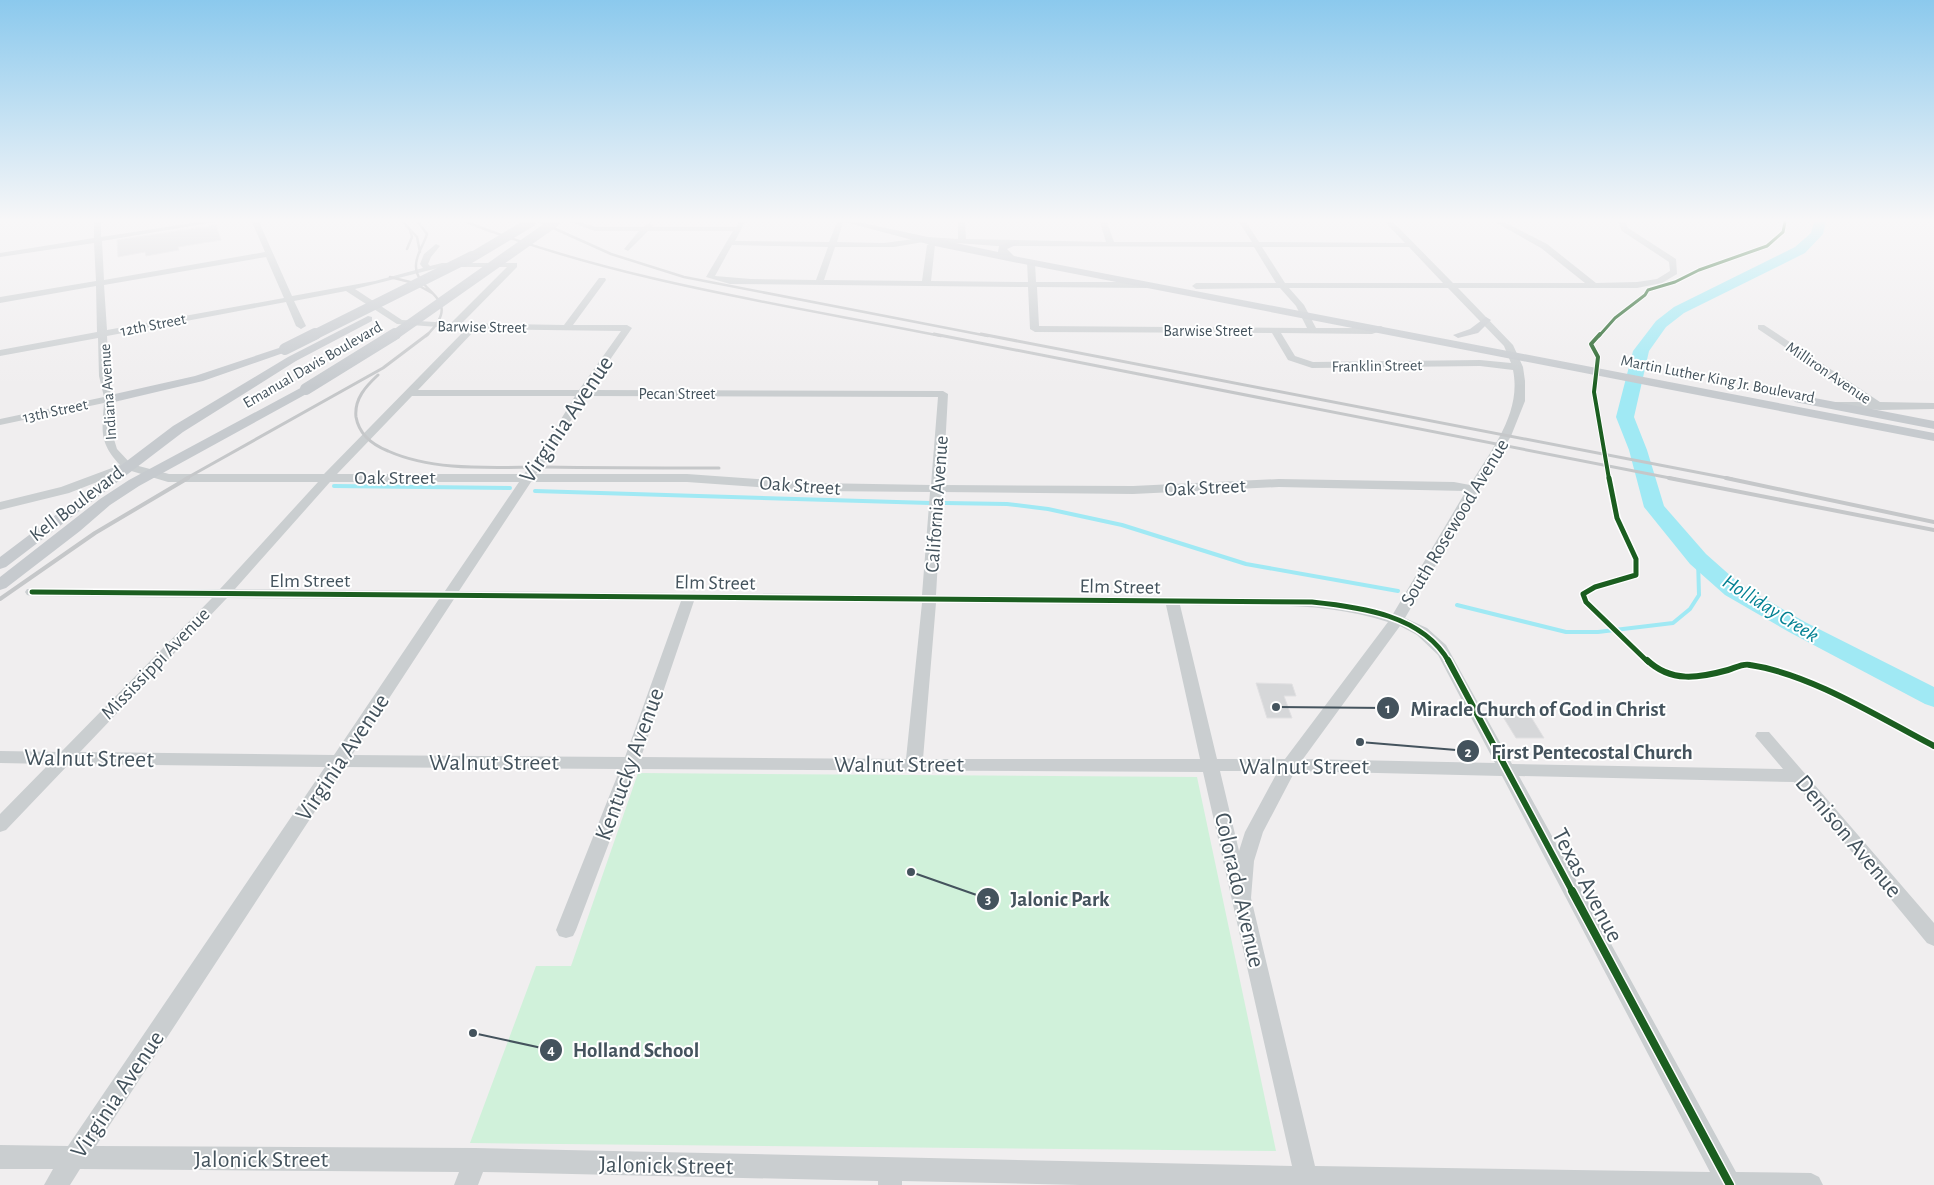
<svg xmlns="http://www.w3.org/2000/svg" width="1934" height="1185" viewBox="0 0 1934 1185" font-family="'Alegreya Sans',sans-serif">
<style>
.green{fill:#d0f1da}
.lines{fill:none;stroke-linecap:round;stroke-linejoin:round}
.stream{stroke:#a0e9f4;stroke-width:4}
.river{fill:#a0e9f4;fill-rule:evenodd}
.building{fill:#d6d7d9;stroke:#e1e0e2}
.minor{fill:#caced0;fill-rule:evenodd}
.major{fill:#c6cace;fill-rule:evenodd}
.rail-far2{stroke:#c5c7c9;stroke-width:2.5}
.rail-far1{stroke:#c5c7c9;stroke-width:3}
.rail{stroke:#c5c7c9;stroke-width:4}
.major-bridge-far1{stroke:#c6cace;stroke-width:10}
.major-bridge{stroke:#c6cace;stroke-width:12}
.cycleway-far4-casing{stroke:#fff;stroke-width:5}
.cycleway-far3-casing{stroke:#fff;stroke-width:6}
.cycleway-far2-casing{stroke:#fff;stroke-width:8}
.cycleway-far1-casing{stroke:#fff;stroke-width:9}
.cycleway-casing{stroke:#fff;stroke-width:11}
.cycleway-far4{stroke:#1b5e20;stroke-width:3}
.cycleway-far3{stroke:#1b5e20;stroke-width:4}
.cycleway-far2{stroke:#1b5e20;stroke-width:5}
.cycleway-far1{stroke:#1b5e20;stroke-width:6}
.cycleway{stroke:#1b5e20;stroke-width:8}
.labels{text-anchor:middle;stroke-width:4;stroke-linejoin:round;paint-order:stroke}
.far-street-label{font-size:16px;fill:#44535d;stroke:#fff}
.street-label{font-size:20px;fill:#44535d;stroke:#fff}
.water-label{font-size:21px;font-style:italic;fill:#038193;stroke:#fff}
.near-street-label{font-size:24px;fill:#44535d;stroke:#fff}
.leader{fill:none;stroke:#44535d;stroke-width:2}
.callout-dot{fill:#44535d;stroke:#fff;stroke-width:2}
.mark-label{font-size:15px;text-anchor:middle;font-weight:bold;fill:#fff}
.callout-label{font-size:21px;text-anchor:middle;font-weight:bold;fill:#44535d;stroke:#fff;stroke-width:4;stroke-linejoin:round;paint-order:stroke}
</style>
<rect width="100%" height="100%" fill="#f0eeef"/>
<!-- green -->
<path class="green" d="M638,773L1197,777L1276,1151L470,1143L536,966H571Z"/>
<g class="lines">
<!-- stream -->
<path class="stream" d="M334,486L510,488
M535,491L930,503
M945,503L1007,504L1048,509L1122,525L1246,564L1398,591
M1457,605L1566,632H1598L1673,623L1690,609L1699,595L1698,559"/>
<!-- river -->
<path class="river" d="M1814,222H1826L1823,234L1805,253L1684,313L1666,327L1649,351L1634,417L1647,450L1664,506L1706,554L1741,585L1805,622L1934,687V707L1925,704L1789,632L1725,595L1690,564L1644,507L1629,450L1616,417L1633,351L1656,321L1674,307L1795,247L1811,233Z"/>
</g>
<!-- building -->
<path class="building" d="M216,225L221,240L178,247L179,250L146,256L145,252L118,257L117,240Z
M1256,683L1292,684L1296,696H1284L1292,718H1267Z
M1500,712H1528L1544,738H1516Z"/>
<g class="lines">
<!-- minor -->
<path class="minor" d="M94,222H101V237L199,222H215L102,241L104,280L265,252L252,222H259L292,296L375,281L423,268L420,264L424,254L436,244L440,246L431,257L428,264L430,266L442,263H517V267L462,323L564,325L599,278H605L606,280L573,325H627L632,328L589,390L943,391L948,394L943,485L1133,486L1279,479L1454,482L1470,485C1491,450 1522,413 1513,370L1480,366L1312,368L1288,360L1272,333L1035,332L1030,329L1028,287L730,284L706,277L733,231H648L628,251L624,249L639,231H595L570,222H580L596,227H643L649,223L653,225L651,227H736L739,222H745L735,241L829,242L837,222H843L837,242L884,243L929,237L958,239V222H965L966,239L1106,242L1100,222H1107L1114,242H1252L1239,222H1246L1259,242L1405,243L1385,222H1393L1453,283H1585L1541,248L1495,222H1504L1547,244L1596,283L1637,282L1657,279L1670,271L1669,262L1622,231L1618,222H1625L1628,228L1676,259L1677,274L1662,283L1637,288H1458L1513,345L1523,367L1525,381V401L1511,436L1405,618L1427,628L1446,645L1512,764L1783,769L1755,736L1757,732H1769L1934,923V946L1927,943L1794,782L1519,776L1736,1172L1811,1173L1819,1177L1823,1185H1080L902,1181V1185H878V1181L483,1172L478,1185H454L459,1172L80,1169L70,1185H44L53,1169H0V1145L68,1146L325,767L69,764L6,830L0,832V814L49,764L0,763V751L61,752L212,598L32,596L27,595L25,592L27,589H220L318,482H168L128,470L69,493L0,510V502L61,487L120,465C99,442 102,432 104,403L0,425V419L104,397L99,376L98,338L0,356V350L97,332L96,286L0,303V297L96,281L94,243L0,257V253L94,238ZM929,241L997,246L1254,247L1276,283H1196L1192,286L1196,289L1280,288L1296,306L1307,328L1039,326L1037,287L1146,288L1150,285L1146,282H1036L1035,262L1031,260L1027,262L1028,282L931,281L935,245L931,243L927,245L922,281L824,280L835,247H894ZM732,245L828,247L816,280L751,279L715,276ZM1262,247H1409L1443,283H1285ZM266,257L284,298L107,330L104,285ZM442,267H507L451,323L402,320L355,289ZM1289,288H1448L1504,346L1511,363L1480,360L1313,362L1295,356L1281,333L1372,334L1386,329L1381,326L1372,328H1316L1304,305ZM346,291L397,324L466,329L324,474H169L131,464L117,449L113,436L115,399L109,376L107,336L286,302L296,326L301,329L306,326L294,301ZM476,329L621,331L579,390H418ZM412,396H575L543,449L524,474H337ZM585,396L938,397L931,485L815,483L687,474H536L554,450ZM330,482H519L445,591L235,589ZM531,482H687L815,491L930,492L922,595L459,591ZM1279,487L1466,491L1393,614L1358,605L1312,598L936,595L942,492L1133,494ZM227,598L439,599L334,755L80,752ZM454,599L681,601L625,757L352,755ZM694,601L922,603L906,759L641,757ZM936,603L1166,605L1200,759H923ZM1180,605C1249,606 1321,600 1388,622L1285,759H1217ZM1400,626L1417,635L1438,655L1495,763L1303,759ZM344,767L620,769L556,930L559,936L566,938L573,936L576,930L637,769L1203,772L1292,1166L475,1148L96,1146ZM1220,771H1278L1245,832L1239,851ZM1295,771L1502,776L1710,1172L1315,1166L1251,898L1254,861L1263,832Z
M1758,325H1764L1880,402L1934,403V409L1880,410L1831,407V403L1835,402H1866L1758,329Z"/>
<!-- major -->
<path class="major" d="M845,222H858L998,252L999,246L1015,240L1020,243L1007,249L1014,256L1934,433V441L1013,262L935,246Z
M368,316L372,317V321L296,361L183,432L6,567L0,569V557L173,426L288,357Z
M1486,317L1491,320L1478,333L1458,338L1453,335L1470,329Z
M285,346L289,347V351L203,381L110,403L104,399L106,396L195,376Z
M306,385L310,386L312,389L310,392L139,486L110,505L80,531L6,588L0,590V577L100,499L129,480Z
M1799,395L1934,421V429L1795,402L1793,399Z"/>
<!-- rail-far2 -->
<path class="rail-far2" d="M403,222L417,237L420,252
M418,222L427,234C424,245 415,255 416,267C417,294 466,298 426,336
M466,222C618,281 782,304 941,336
M540,222L611,254L684,277L988,336
M407,249L412,237L410,230
M390,277L414,283L432,293"/>
<!-- rail-far1 -->
<path class="rail-far1" d="M934,334L1675,479
M981,334L1732,479
M378,375C366,386 354,399 356,417C359,434 373,445 388,451C435,472 494,467 545,467C603,468 661,468 719,468
M185,479L383,368L428,334"/>
<!-- rail -->
<path class="rail" d="M1669,478L1934,530
M1726,478L1934,522
M0,599L95,533L188,478"/>
<!-- major-bridge-far1 -->
<path class="major-bridge-far1" d="M464,262L531,222
M312,336L472,256
M393,336L555,222"/>
<!-- major-bridge -->
<path class="major-bridge" d="M285,349L315,334
M306,389L395,334"/>
<defs>
<path id="cycleway-far4" d="M1599,336L1615,318L1645,295L1648,290L1675,282L1699,270L1767,246L1783,232L1785,222"/>
<path id="cycleway-far3" d="M1600,334L1591,344L1598,357L1594,392L1609,479"/>
<path id="cycleway-far2" d="M1609,478L1617,518L1636,559V575L1595,587L1583,594L1586,602L1648,662
M32,592L1312,602C1360,607 1423,615 1449,662"/>
<path id="cycleway-far1" d="M1448,660L1573,893
M1647,660C1671,683 1699,678 1728,670C1735,668 1743,663 1750,665C1811,674 1880,718 1934,746"/>
<path id="cycleway" d="M1572,891L1730,1185"/>
</defs>
<!-- cycleway-far4 casing -->
<use href="#cycleway-far4" class="cycleway-far4-casing"/>
<!-- cycleway-far3 casing -->
<use href="#cycleway-far3" class="cycleway-far3-casing"/>
<!-- cycleway-far2 casing -->
<use href="#cycleway-far2" class="cycleway-far2-casing"/>
<!-- cycleway-far1 casing -->
<use href="#cycleway-far1" class="cycleway-far1-casing"/>
<!-- cycleway casing -->
<use href="#cycleway" class="cycleway-casing"/>
<!-- cycleway-far4 -->
<use href="#cycleway-far4" class="cycleway-far4"/>
<!-- cycleway-far3 -->
<use href="#cycleway-far3" class="cycleway-far3"/>
<!-- cycleway-far2 -->
<use href="#cycleway-far2" class="cycleway-far2"/>
<!-- cycleway-far1 -->
<use href="#cycleway-far1" class="cycleway-far1"/>
<!-- cycleway -->
<use href="#cycleway" class="cycleway"/>
</g>
<!-- sky -->
<linearGradient id="sky" x2="0" y2="1"><stop stop-color="#8bc9ed"/><stop offset="0.57" stop-color="#f8f7f8"/><stop offset="1" stop-color="#f8f7f8" stop-opacity="0"/></linearGradient>
<rect width="1934" height="387" fill="url(#sky)"/>
<g class="labels">
<!-- far-street labels -->
<g class="far-street-label">
<text transform="translate(153 324) rotate(-11)" y="6">12th Street</text>
<text transform="translate(482 326) rotate(1)" y="6">Barwise Street</text>
<text x="1208" y="336">Barwise Street</text>
<text transform="translate(312 364) rotate(-30)" y="6">Emanual Davis Boulevard</text>
<text transform="translate(1377 365) rotate(-1)" y="6">Franklin Street</text>
<text transform="translate(1829 372) rotate(34)" y="6">Milliron Avenue</text>
<text transform="translate(1718 378) rotate(11)" y="6">Martin Luther King Jr. Boulevard</text>
<text transform="translate(107 392) rotate(-94)" y="6">Indiana Avenue</text>
<text x="677" y="399">Pecan Street</text>
<text transform="translate(55 410) rotate(-12)" y="6">13th Street</text>
</g>
<!-- street labels -->
<g class="street-label">
<text x="395" y="484">Oak Street</text>
<text transform="translate(800 485) rotate(4)" y="7">Oak Street</text>
<text transform="translate(1205 487) rotate(-3)" y="7">Oak Street</text>
<text transform="translate(76 503) rotate(-37)" y="7">Kell Boulevard</text>
<text transform="translate(936 504) rotate(-86)" y="7">California Avenue</text>
<text transform="translate(1454 522) rotate(-59)" y="7">South Rosewood Avenue</text>
<text x="310" y="587">Elm Street</text>
<text transform="translate(715 582) rotate(1)" y="7">Elm Street</text>
<text transform="translate(1120 586) rotate(1)" y="7">Elm Street</text>
<text transform="translate(155 663) rotate(-46)" y="7">Mississippi Avenue</text>
</g>
<!-- water labels -->
<g class="water-label">
<text transform="translate(1771 608) rotate(32)" y="7">Holliday Creek</text>
</g>
<!-- near-street labels -->
<g class="near-street-label">
<text transform="translate(566 419) rotate(-56)" y="8">Virginia Avenue</text>
<text transform="translate(342 757) rotate(-56)" y="8">Virginia Avenue</text>
<text transform="translate(89 758) rotate(1)" y="8">Walnut Street</text>
<text x="494" y="770">Walnut Street</text>
<text transform="translate(629 764) rotate(-70)" y="8">Kentucky Avenue</text>
<text x="899" y="772">Walnut Street</text>
<text x="1304" y="774">Walnut Street</text>
<text transform="translate(1849 836) rotate(50)" y="8">Denison Avenue</text>
<text transform="translate(1588 885) rotate(62)" y="8">Texas Avenue</text>
<text transform="translate(1240 890) rotate(77)" y="8">Colorado Avenue</text>
<text transform="translate(117 1094) rotate(-56)" y="8">Virginia Avenue</text>
<text x="261" y="1167">Jalonick Street</text>
<text transform="translate(666 1165) rotate(1)" y="8">Jalonick Street</text>
</g>
</g>
<!-- callouts -->
<path class="leader" d="M1276 707L1388 708M1360 742L1468 751M911 872L988 899M473 1033L551 1050"/>
<g class="callout-dot">
<circle cx="1276" cy="707" r="5"/>
<circle cx="1360" cy="742" r="5"/>
<circle cx="911" cy="872" r="5"/>
<circle cx="473" cy="1033" r="5"/>
<circle cx="1388" cy="708" r="12"/>
<circle cx="1468" cy="751" r="12"/>
<circle cx="988" cy="899" r="12"/>
<circle cx="551" cy="1050" r="12"/>
</g>
<g class="mark-label">
<text x="1388" y="713">1</text>
<text x="1468" y="757">2</text>
<text x="988" y="904">3</text>
<text x="551" y="1055">4</text>
</g>
<g class="callout-label">
<text x="1538" y="716">Miracle Church of God in Christ</text>
<text x="1592" y="759">First Pentecostal Church</text>
<text x="1060" y="906">Jalonic Park</text>
<text x="636" y="1057">Holland School</text>
</g>
</svg>
